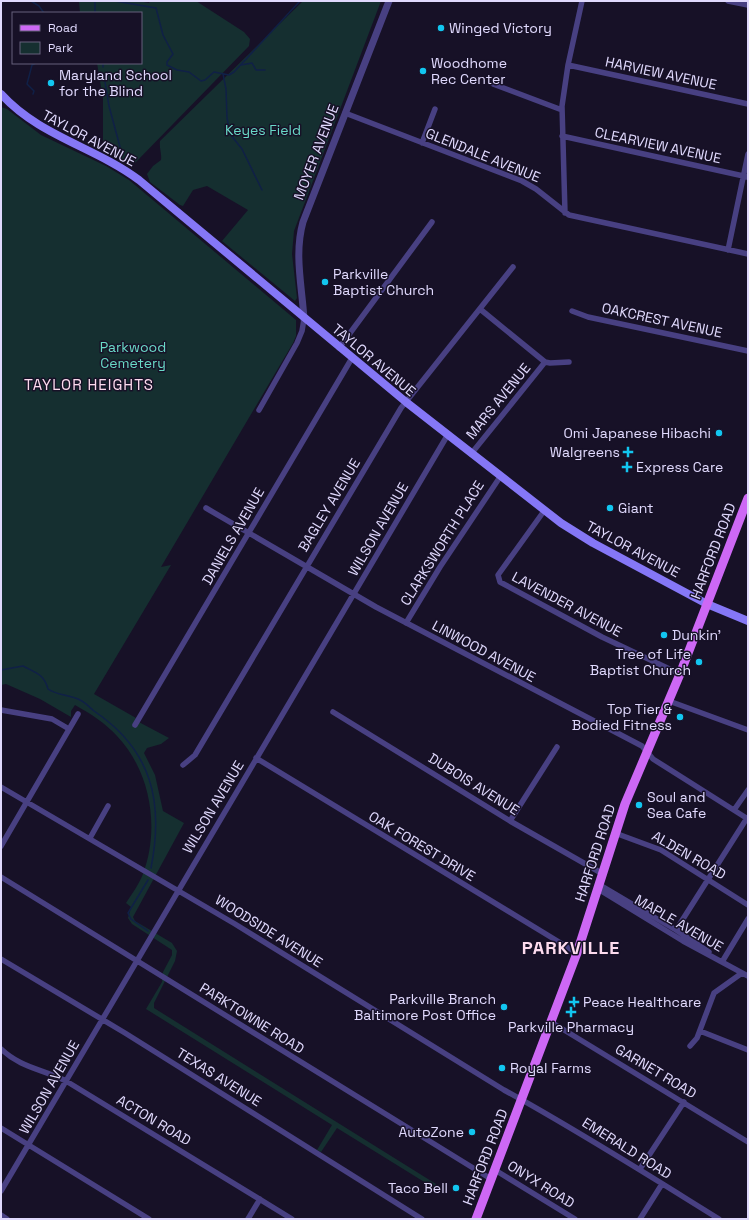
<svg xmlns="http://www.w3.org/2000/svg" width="749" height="1220" viewBox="0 0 749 1220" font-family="'Space Grotesk',sans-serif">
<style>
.green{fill:#152f30}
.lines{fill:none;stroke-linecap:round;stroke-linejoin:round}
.stream{stroke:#102047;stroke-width:1.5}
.minor{stroke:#484082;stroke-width:5.5}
.tertiary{stroke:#484082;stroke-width:7}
.secondary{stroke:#8577f6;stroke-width:8}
.primary{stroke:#cd68f5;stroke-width:9}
.poi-dot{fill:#12c6f0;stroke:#171127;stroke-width:1.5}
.labels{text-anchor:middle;stroke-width:3;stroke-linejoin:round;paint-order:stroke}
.poi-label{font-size:14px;fill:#e0d9fd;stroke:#171127;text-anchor:start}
.street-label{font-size:14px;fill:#e0d9fd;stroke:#171127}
.park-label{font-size:14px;fill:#69d9c7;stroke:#171127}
.neighbourhood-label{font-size:15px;letter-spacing:1px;fill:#fddbee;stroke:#171127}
.district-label{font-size:18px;font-weight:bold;letter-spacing:1px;fill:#fddbee;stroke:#171127}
</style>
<rect width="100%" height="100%" fill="#171127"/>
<!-- green -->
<path class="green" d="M79,1H138L149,3L150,1H196L244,32L250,39L249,46L135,163L126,162L110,153L103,141V99L97,63H141V13H80Z
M303,1H381L294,231L292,254L297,298L295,301L222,241L248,210L207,186L193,190L183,206L180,205L150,182L147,174L153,166L161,160C162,154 159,148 160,141Z
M1,107L7,109L41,135L106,166L129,180L296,320V336L293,343L161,567L171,565L94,694L136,718L135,720L169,738L161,744L147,748L144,753L155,775L163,811L184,823L133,917L135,921L172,943L177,951L175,961L154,1003V1008L436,1184L434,1188L337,1128L321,1152L317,1150L332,1125L146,1009L162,982L163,972L172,955V950L132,924L128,918L131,907L126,903C132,894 139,884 143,874C160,828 151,772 117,736C105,723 91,714 75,705L71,711V717L40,699L6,684L1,685Z"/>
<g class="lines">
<!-- stream -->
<path class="stream" d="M31,1L39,6L44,13
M95,1V13
M115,1L156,8L163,35L173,54L167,62V65L177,70L189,72L201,81L205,80L214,72L229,75L234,72L300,1
M103,63V67
M241,65L252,63L256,70H265
M223,74L226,89L227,118L230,134L242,149L262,190
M104,76L109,106L120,147
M33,94L34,91L27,84L32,65L36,63
M1,670L23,666C36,673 44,674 48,689C56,695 70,695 80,700C85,702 89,707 94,711C152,750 164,802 151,868
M148,880L128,913L131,919L148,931"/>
<!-- minor -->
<path class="minor" d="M728,1L748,5
M568,65L748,104
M493,84L562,110
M345,113L522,181L536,189L569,215L748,254
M562,136L748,177
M422,143L435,109
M565,213L562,106L568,65L582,1
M728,250L748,154
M480,309L545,362L550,363L569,362
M572,311L588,317L748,351
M339,348L432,222
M259,410L297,343L302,331L304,319
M471,454L545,362
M206,508L376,607L642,746L653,759L748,819
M544,511L498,575L500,582L602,637L680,674
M406,623L440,567L500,477
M669,701L748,730
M1,710L52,719L69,729
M333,712L510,821L603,874
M135,725L352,358
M256,758L577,953
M183,765L195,755L401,408L513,267
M1,787L235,924L504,1090C577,1130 648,1175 719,1219
M734,810L748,790
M510,821L557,747
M615,833L661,850L748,905
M90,838L108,806
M1,846L78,714
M1,877L491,1179
M600,885L676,930L709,952
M598,889L683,941L748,976
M676,930L747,818
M1,959L125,1033L422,1219
M722,962L748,919
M551,1022L748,1142
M700,1031L748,1050
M690,1046L697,1038L714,993L742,973
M1,1049C21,1068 42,1069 66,1081L292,1219
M1,1128L149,1219
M640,1169L684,1102
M495,1170L575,1219
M1,1191L447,436
M1,1215L7,1219
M248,1219L260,1199
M640,1219L662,1184"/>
<!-- tertiary -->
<path class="tertiary" d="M304,319C302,286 294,254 303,222L389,1"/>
<!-- secondary -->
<path class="secondary" d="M1,94C39,136 95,147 139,180L406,402L561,523L593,543L707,604L748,621"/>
<!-- primary -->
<path class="primary" d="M476,1219L577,953L625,804L680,674L748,498"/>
</g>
<!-- markers -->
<g class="poi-dot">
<circle cx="441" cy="28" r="4"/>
<circle cx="423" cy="71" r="4"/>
<circle cx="51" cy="83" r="4"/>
<circle cx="325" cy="282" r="4"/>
<circle cx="719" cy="433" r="4"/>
<path d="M626 446h4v4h4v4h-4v4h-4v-4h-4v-4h4z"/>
<path d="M625 461h4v4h4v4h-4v4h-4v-4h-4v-4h4z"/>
<circle cx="610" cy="508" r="4"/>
<circle cx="664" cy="635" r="4"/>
<circle cx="699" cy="662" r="4"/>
<circle cx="680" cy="717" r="4"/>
<circle cx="639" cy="805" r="4"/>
<path d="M572 996h4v4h4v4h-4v4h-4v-4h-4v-4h4z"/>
<circle cx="504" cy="1007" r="4"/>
<path d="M569 1006h4v4h4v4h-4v4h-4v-4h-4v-4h4z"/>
<circle cx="502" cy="1068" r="4"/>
<circle cx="472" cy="1132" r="4"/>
<circle cx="456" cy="1188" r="4"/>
</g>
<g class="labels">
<!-- poi labels -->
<g class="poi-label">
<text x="449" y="33">Winged Victory</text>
<text x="431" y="68">Woodhome<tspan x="431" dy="16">Rec Center</tspan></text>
<text x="59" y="80">Maryland School<tspan x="59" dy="16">for the Blind</tspan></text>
<text x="333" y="279">Parkville<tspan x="333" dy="16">Baptist Church</tspan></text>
<text x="711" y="438" text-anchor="end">Omi Japanese Hibachi</text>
<text x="620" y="457" text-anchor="end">Walgreens</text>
<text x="636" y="472">Express Care</text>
<text x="618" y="513">Giant</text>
<text x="672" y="640">Dunkin'</text>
<text x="691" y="659" text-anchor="end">Tree of Life<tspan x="691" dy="16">Baptist Church</tspan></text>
<text x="672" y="714" text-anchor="end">Top Tier &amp;<tspan x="672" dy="16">Bodied Fitness</tspan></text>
<text x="647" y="802">Soul and<tspan x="647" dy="16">Sea Cafe</tspan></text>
<text x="496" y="1004" text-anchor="end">Parkville Branch<tspan x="496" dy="16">Baltimore Post Office</tspan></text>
<text x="583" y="1007">Peace Healthcare</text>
<text x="571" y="1032" text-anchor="middle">Parkville Pharmacy</text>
<text x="510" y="1073">Royal Farms</text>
<text x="464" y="1137" text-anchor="end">AutoZone</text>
<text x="448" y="1193" text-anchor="end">Taco Bell</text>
</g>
<!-- street labels -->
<g class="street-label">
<text transform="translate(661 73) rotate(12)" y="5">HARVIEW AVENUE</text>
<text transform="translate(89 138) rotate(28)" y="5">TAYLOR AVENUE</text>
<text transform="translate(658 145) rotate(12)" y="5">CLEARVIEW AVENUE</text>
<text transform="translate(316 152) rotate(-69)" y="5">MOYER AVENUE</text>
<text transform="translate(483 155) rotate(22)" y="5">GLENDALE AVENUE</text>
<text transform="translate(662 320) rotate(12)" y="5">OAKCREST AVENUE</text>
<text transform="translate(374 360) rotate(40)" y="5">TAYLOR AVENUE</text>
<text transform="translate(498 401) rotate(-51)" y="5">MARS AVENUE</text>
<text transform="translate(329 505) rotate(-59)" y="5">BAGLEY AVENUE</text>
<text transform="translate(378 529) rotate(-60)" y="5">WILSON AVENUE</text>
<text transform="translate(233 536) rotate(-60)" y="5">DANIELS AVENUE</text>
<text transform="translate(442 543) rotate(-58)" y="5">CLARKSWORTH PLACE</text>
<text transform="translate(633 549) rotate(28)" y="5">TAYLOR AVENUE</text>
<text transform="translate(713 551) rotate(-69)" y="5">HARFORD ROAD</text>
<text transform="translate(567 604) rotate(28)" y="5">LAVENDER AVENUE</text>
<text transform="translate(484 651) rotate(28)" y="5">LINWOOD AVENUE</text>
<text transform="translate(474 784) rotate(32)" y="5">DUBOIS AVENUE</text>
<text transform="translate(213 807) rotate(-59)" y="5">WILSON AVENUE</text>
<text transform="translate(422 846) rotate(31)" y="5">OAK FOREST DRIVE</text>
<text transform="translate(595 853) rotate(-72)" y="5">HARFORD ROAD</text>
<text transform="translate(689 855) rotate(30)" y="5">ALDEN ROAD</text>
<text transform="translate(679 923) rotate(30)" y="5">MAPLE AVENUE</text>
<text transform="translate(269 931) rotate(32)" y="5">WOODSIDE AVENUE</text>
<text transform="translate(252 1018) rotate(32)" y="5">PARKTOWNE ROAD</text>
<text transform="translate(656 1071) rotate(31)" y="5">GARNET ROAD</text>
<text transform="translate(219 1077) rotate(32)" y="5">TEXAS AVENUE</text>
<text transform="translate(49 1087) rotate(-60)" y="5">WILSON AVENUE</text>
<text transform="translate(154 1120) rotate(31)" y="5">ACTON ROAD</text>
<text transform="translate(627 1148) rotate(32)" y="5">EMERALD ROAD</text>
<text transform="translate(485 1157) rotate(-69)" y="5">HARFORD ROAD</text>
<text transform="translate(541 1184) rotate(32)" y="5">ONYX ROAD</text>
</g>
<!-- park labels -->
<g class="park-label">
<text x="263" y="135">Keyes Field</text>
<text x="133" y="352">Parkwood<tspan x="133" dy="16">Cemetery</tspan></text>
</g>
<!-- neighbourhood labels -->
<g class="neighbourhood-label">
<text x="89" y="390">TAYLOR HEIGHTS</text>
</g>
<!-- district labels -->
<g class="district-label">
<text x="571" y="954">PARKVILLE</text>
</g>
</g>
<!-- border -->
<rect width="749" height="1220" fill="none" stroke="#e0d9fd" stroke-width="4"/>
<!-- legend -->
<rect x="12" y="12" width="130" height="52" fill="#171127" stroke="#67617d"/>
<rect x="20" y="25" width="20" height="6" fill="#cd68f5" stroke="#67617d"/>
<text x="48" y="32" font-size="12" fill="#e0d9fd">Road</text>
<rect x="20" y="42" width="20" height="12" fill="#152f30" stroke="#67617d"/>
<text x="48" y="52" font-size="12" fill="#e0d9fd">Park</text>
</svg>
